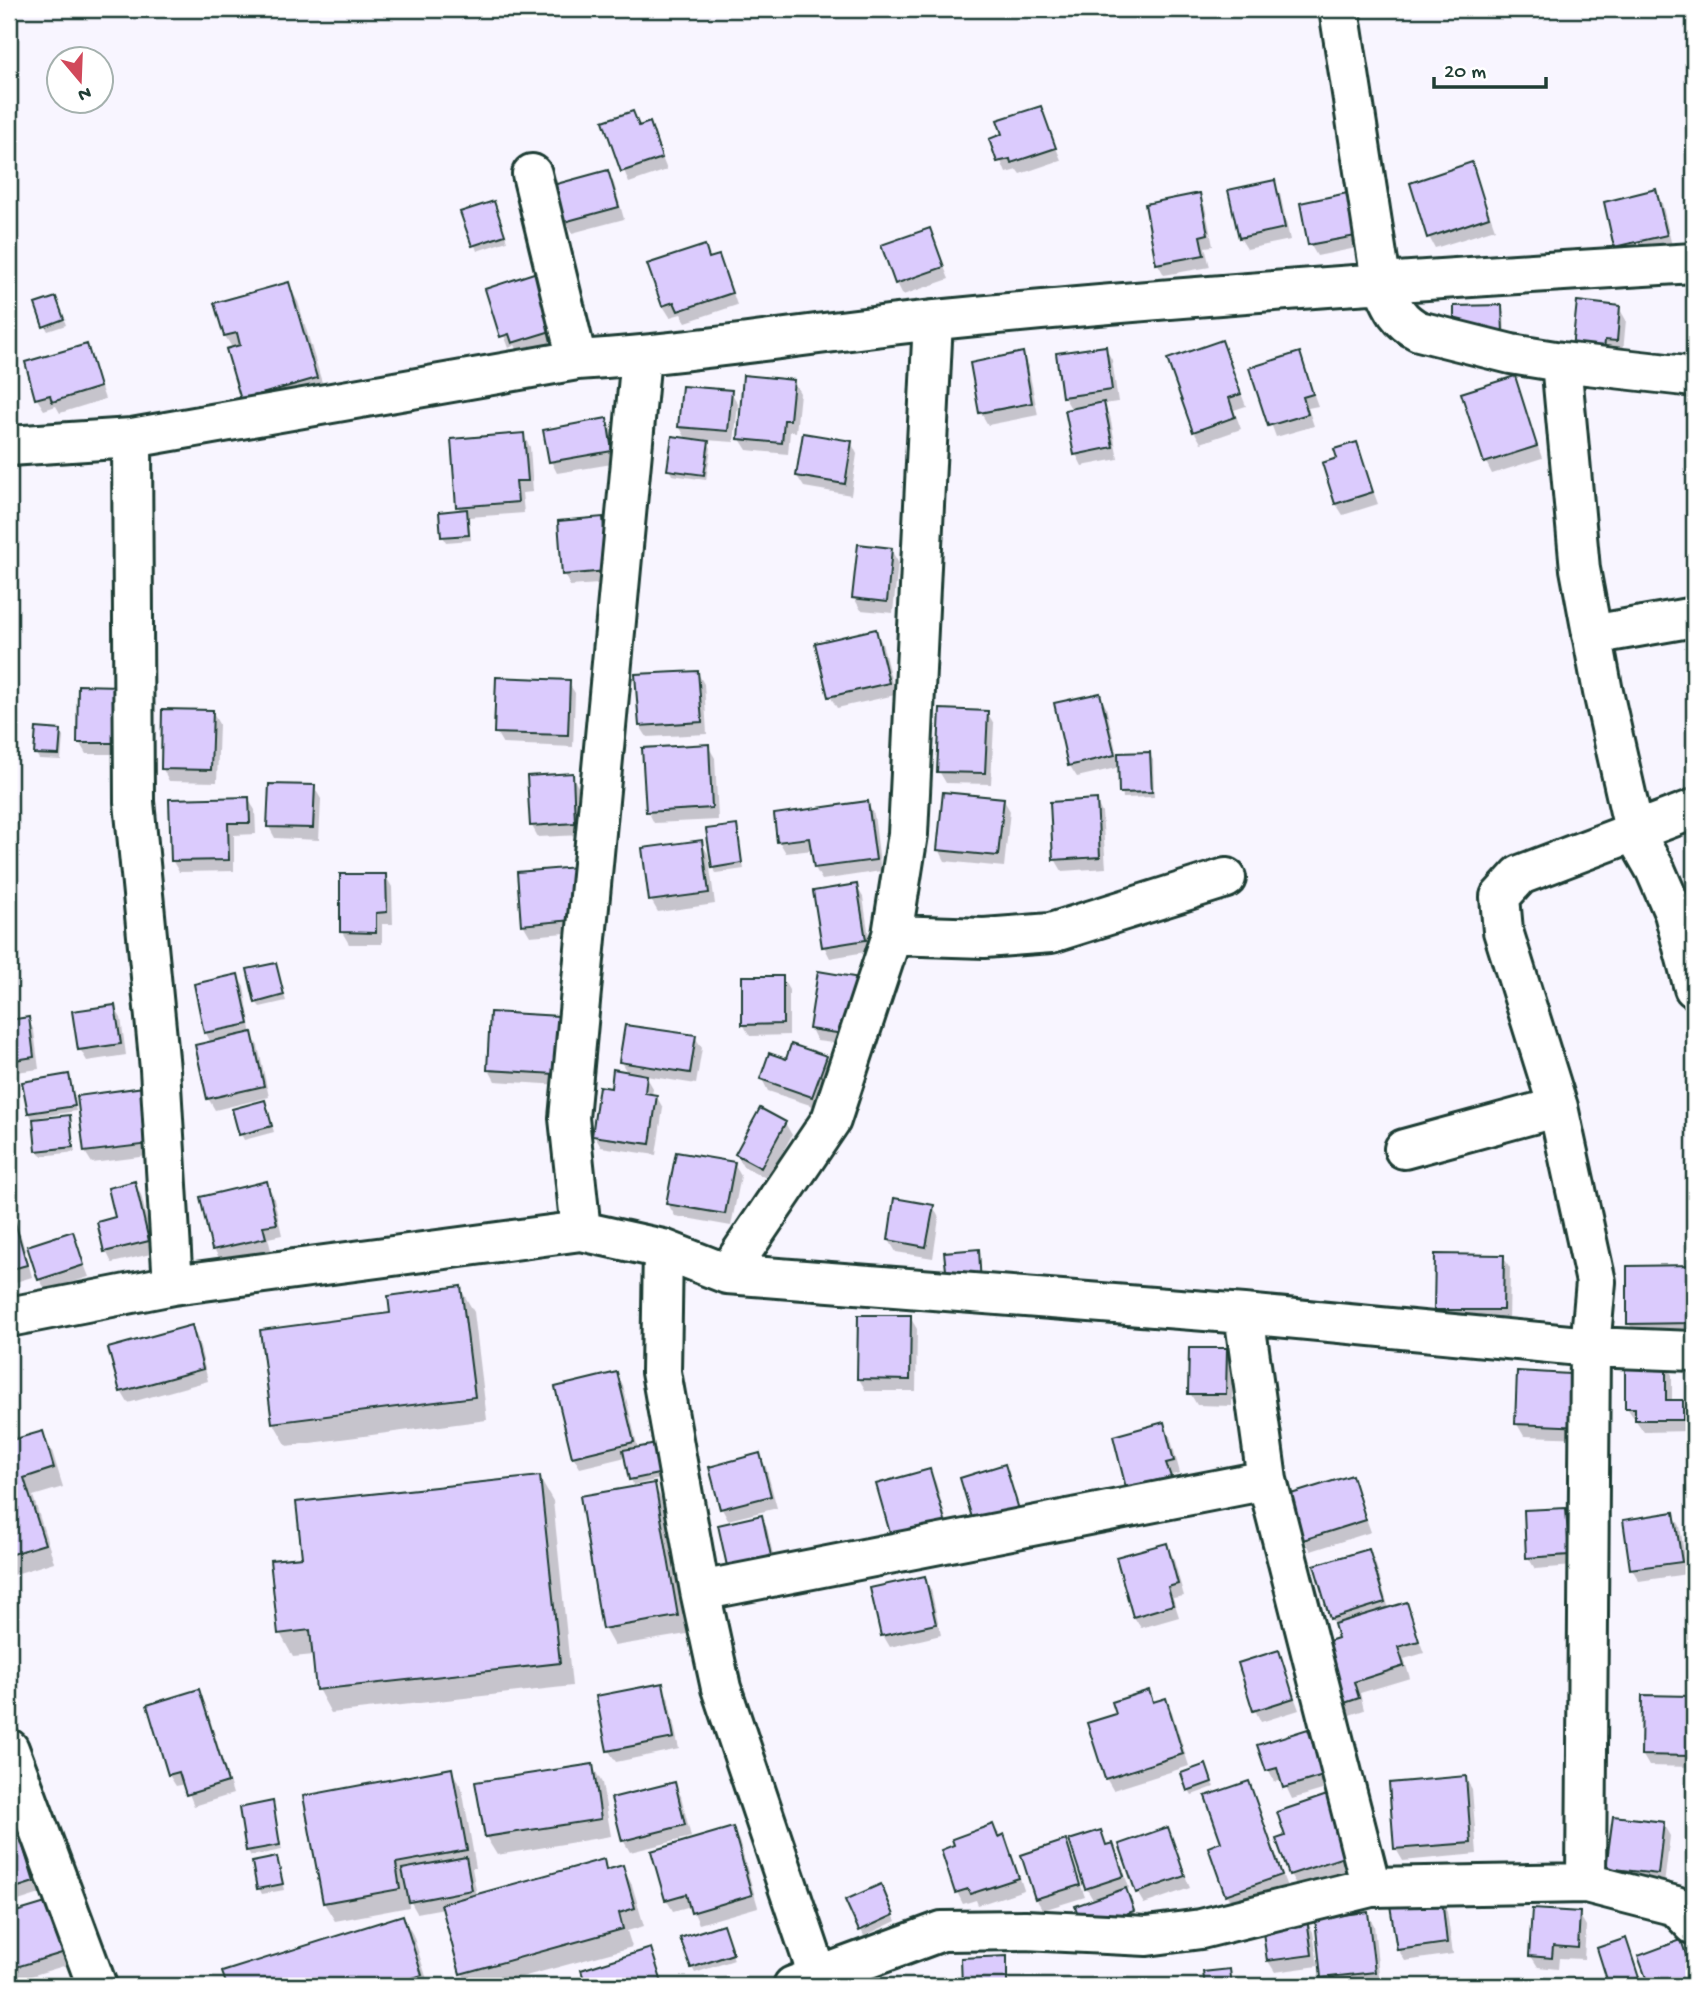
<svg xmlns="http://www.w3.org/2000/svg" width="1703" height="1995" viewBox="0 0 1703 1995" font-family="'Gochi Hand',sans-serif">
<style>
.shadow{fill:#0003}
.building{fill:#dbcbfd;stroke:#1f3d34;stroke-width:2}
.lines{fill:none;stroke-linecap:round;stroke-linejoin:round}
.minor-casing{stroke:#1f3d34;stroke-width:44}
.minor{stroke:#fff;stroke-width:38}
</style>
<rect width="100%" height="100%" fill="#f8f5ff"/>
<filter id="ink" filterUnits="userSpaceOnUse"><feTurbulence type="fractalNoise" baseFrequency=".0143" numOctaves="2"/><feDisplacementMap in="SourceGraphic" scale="14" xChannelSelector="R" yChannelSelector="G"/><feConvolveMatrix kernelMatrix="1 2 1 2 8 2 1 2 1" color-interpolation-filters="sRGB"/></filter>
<g filter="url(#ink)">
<!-- shadow -->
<path class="shadow" d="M1040,108L1061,160L1020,174L1017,170L1006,173L992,140L1004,136Z
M632,113L640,127L649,124L667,170L629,183L605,122Z
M1472,165L1495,229L1435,248L1429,237Z
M608,172L614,184L624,219L572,233L565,221Z
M1274,182L1280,194L1290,240L1247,249L1240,238Z
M1655,191L1662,203L1672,246L1623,258L1616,246Z
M1351,194L1366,246L1317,256L1310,244Z
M1199,195L1205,207L1213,246L1205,247L1210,267L1164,275L1158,264Z
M496,208L507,241L477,251L463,213Z
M929,230L949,279L903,295L897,283Z
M704,247L711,259L719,257L725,269L737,305L686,322L681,314L670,317L663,306Z
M288,284L298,302L326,396L243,399L233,349L225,336Z
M487,290L570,339L520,354L515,345L509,348Z
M59,304L66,325L48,331L45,326Z
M1501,306L1504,312L1505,338L1459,339Z
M1619,308L1626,320L1623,352L1580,360Z
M1221,342L1246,406L1234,410L1241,429L1201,443L1194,431Z
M86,346L105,399L60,413L56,406L44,410L37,399L27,364Z
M1105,348L1112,360L1118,402L1103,404L1110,416L1118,459L1082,466L1076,454L1072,410L1064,397L1058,355Z
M1022,354L1028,366L1038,415L988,425L981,413L972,364Z
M1299,354L1318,406L1308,408L1314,426L1276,437L1251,369Z
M1514,378L1542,458L1492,474L1486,462Z
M793,381L800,393L796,432L790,431L788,454L747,450L740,439Z
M731,392L738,404L734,442L706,440L711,448L706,480L672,475L669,469L687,440L679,426Z
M606,420L613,432L618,463L557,473L551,461Z
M523,435L530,447L533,492L522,493L524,513L469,517L471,540L446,542L443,536L461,512L458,506Z
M851,442L857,454L851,495L804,487L797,476Z
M1356,444L1378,504L1343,515L1336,504L1340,460Z
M602,519L609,531L613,583L570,586L564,574Z
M891,550L898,562L893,613L861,610L854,598Z
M875,631L882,643L895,695L837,708L830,696Z
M697,672L704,684L707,734L647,737L640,726Z
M568,682L575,693L573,747L503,744L496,732Z
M119,687L124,754H86L79,742Z
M1099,695L1106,707L1117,755L1149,754L1153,760L1154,797L1123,798L1120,767L1077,777L1070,766L1056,704Z
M212,712L219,724L217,782L169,781L163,769Z
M987,712L994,724L991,784L946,783L939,771Z
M60,732L63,737L61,760L39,759L36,754Z
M708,746L715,758L718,820L654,823L648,811Z
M572,775L578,787L581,835L538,837L532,826Z
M314,787L321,799L319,840L275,838L269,827Z
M248,799L255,810L256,834L234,835V871L179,872L172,860Z
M1003,799L1010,811L1004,867L945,861L939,849Z
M1096,801L1102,813L1106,868L1062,871L1055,859Z
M867,803L874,815L881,871L822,880L815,868L813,850L786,853L779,841Z
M736,827L744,869L716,873L713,867Z
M701,842L708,854L715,904L658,912L651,900Z
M576,868L588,931L530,936L523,924Z
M385,875L392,887L393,924H382V944H349L342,932Z
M856,886L863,897L871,951L830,958L824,946Z
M275,965L286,1001L260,1007L256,1002Z
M237,976L244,987L252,1036L258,1046L269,1097L215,1110L208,1098L211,1043L206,1033L196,985Z
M782,978L789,990V1035L750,1036L743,1024Z
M866,991L857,1046L817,1041L811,1029Z
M114,1007L121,1018L126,1055L87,1061L80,1049Z
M558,1017L564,1029L561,1085L495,1081L489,1070Z
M28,1019L34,1031L39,1069L9,1073V1022Z
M695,1037L702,1048L696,1084L646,1076L653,1088L652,1096H656L663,1108L656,1155L601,1147L594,1135L628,1074L621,1062Z
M826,1057L832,1069L819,1108L768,1091L762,1079L787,1062Z
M68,1076L76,1111L32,1118L29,1113Z
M143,1089L156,1155L92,1163L85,1152Z
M265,1102L274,1132L244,1140L241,1134Z
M69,1117L75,1152L41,1156L38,1151Z
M785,1123L792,1135L768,1179L743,1166L737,1154Z
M734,1164L741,1176L731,1226L675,1216L668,1204Z
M134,1183L141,1195L155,1253L112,1263L106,1251Z
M266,1183L273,1195L282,1235L268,1238L271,1250L221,1261L214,1249Z
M933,1206L939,1218L933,1258L896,1252L889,1240Z
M14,1224L21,1236L32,1277L9,1284V1226Z
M72,1233L89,1277L46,1290L39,1279Z
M978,1251L983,1291L952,1293Z
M1503,1256L1510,1268L1509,1322L1443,1321L1436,1309Z
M1694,1266V1334L1636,1335L1629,1323V1268Z
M460,1288L474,1312L487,1420L287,1446L273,1422L392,1314Z
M910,1317L917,1329L916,1391H866L859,1379Z
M191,1327L198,1339L208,1381L128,1403L121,1391Z
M1226,1350L1233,1362L1232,1406L1197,1405L1190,1393Z
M1665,1364L1672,1375V1402H1682L1689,1414V1431L1644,1432L1627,1408Z
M1519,1373L1589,1438L1524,1436L1517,1424Z
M617,1374L623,1385L638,1449L665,1478L633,1485L626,1457L580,1468L573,1456Z
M9,1417L16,1441L42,1433L52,1451L63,1487L33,1496L54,1562L9,1576Z
M1163,1424L1170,1436L1180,1473L1172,1475L1176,1489L1135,1499L1128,1488Z
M759,1455L766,1467L777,1508L728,1520L722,1509L711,1468Z
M1004,1466L1027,1528L984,1542Z
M930,1471L936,1483L949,1529L896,1545Z
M539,1477L553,1501L572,1686L331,1713L318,1689L314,1655L293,1657L280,1633L304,1558Z
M1351,1477L1371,1532L1311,1551L1304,1539Z
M654,1485L664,1503L687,1634L614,1646L604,1628Z
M1565,1509L1572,1521L1574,1566L1535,1569L1528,1557Z
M1673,1514L1680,1526L1687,1574L1639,1581L1632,1569L1625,1521Z
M761,1517L767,1528L776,1568L736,1577L729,1566Z
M1166,1545L1173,1557L1184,1596L1173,1598L1179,1617L1141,1628L1134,1617Z
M1368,1551L1375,1562L1389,1609L1406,1604L1424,1653L1404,1659L1410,1678L1360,1693L1364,1710L1341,1718L1340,1639L1331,1618Z
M924,1578L931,1590L941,1635L890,1647L883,1635Z
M1278,1652L1299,1710L1261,1722L1255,1710Z
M662,1685L668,1697L679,1749L616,1762L609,1751L598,1698Z
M198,1691L205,1703L233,1794L194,1806L185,1784L176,1786L169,1775L149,1707Z
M1148,1692L1154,1704L1165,1700L1172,1712L1189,1766L1113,1790L1106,1778L1119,1715Z
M1691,1698L1694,1703V1767L1649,1766L1642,1754Z
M1307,1731L1329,1788L1292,1799L1283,1780L1274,1782L1259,1746Z
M592,1765L602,1783L611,1836L497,1855L486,1837Z
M451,1770L462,1788L476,1868H472L477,1896L603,1861L609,1871L622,1867L632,1885L644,1926L627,1931L632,1947L489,1986H470L462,1973L444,1908L417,1913L408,1897L409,1907L335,1921L324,1903L305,1797Z
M1209,1772L1214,1787L1192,1795L1189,1790Z
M1465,1778L1472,1789L1477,1854L1403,1861L1396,1849Z
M1248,1783L1287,1887L1233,1906L1226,1894L1223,1843Z
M674,1784L681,1796L691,1837L630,1852L623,1840Z
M272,1803L282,1850L251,1856L248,1851Z
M9,1808L40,1894L9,1904Z
M1663,1824L1670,1836L1664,1885L1615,1879L1608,1868Z
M993,1826L1010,1848L1024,1890L978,1905L976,1900L963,1904L957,1892Z
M732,1829L739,1841L758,1907L699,1924L691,1906L673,1911L666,1899Z
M1167,1829L1190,1888L1144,1904L1137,1892Z
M1349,1830L1361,1865L1297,1886L1290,1874Z
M1100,1832L1107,1846L1112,1845L1119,1856L1129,1888L1125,1890L1136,1917L1088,1934L1094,1901L1086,1888Z
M1065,1842L1085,1897L1043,1910L1036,1899Z
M277,1859L284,1890L262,1894L259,1888Z
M883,1892L896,1921L864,1936L847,1901Z
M1441,1900L1447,1912L1453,1954L1405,1961L1398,1949Z
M49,1904L70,1964L18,1980L9,1960V1916Z
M1367,1914L1374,1925L1380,1984L1328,1986L1323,1978Z
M1579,1914L1586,1926L1584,1959L1559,1958L1558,1969L1538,1967L1531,1956Z
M403,1917L413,1935L429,1986H229L225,1973Z
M1306,1920L1313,1932L1318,1966L1275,1972L1268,1961Z
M725,1931L734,1960L695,1973L692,1967Z
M1626,1940L1640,1983L1611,1986L1599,1949Z
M1680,1942L1694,1974V1986H1651L1640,1957Z
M650,1950L664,1984L588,1986L583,1971Z
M1006,1958L1009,1986H964L963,1960Z"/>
<!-- building -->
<path class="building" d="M1041,106L1056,148L1011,163L1010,159L997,162L989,139L1002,134L997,120Z
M633,111L639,126L650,122L662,158L621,172L603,121Z
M1472,162L1489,217L1427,238L1410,183Z
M608,170L619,207L564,222L553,185Z
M1275,180L1285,228L1239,238L1228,190Z
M1656,189L1667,235L1614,247L1604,202Z
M1352,192L1361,235L1308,245L1300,203Z
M1200,193L1208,234L1200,236L1204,255L1156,264L1145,204Z
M494,201L505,235L472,246L460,212Z
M930,228L944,267L895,284L881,245Z
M705,245L709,258L719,255L732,293L678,311L674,302L662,306L647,264Z
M546,269L564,327L512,343L509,334L500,337L485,289Z
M289,282L317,378L241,400L226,349L240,345L237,333L224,336L214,303Z
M56,297L64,319L43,327L35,304Z
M1577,301L1620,306L1617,341L1605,340L1604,352L1572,349Z
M1502,305L1503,334H1454V306Z
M1222,340L1241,394L1229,398L1235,417L1193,432L1167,359Z
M87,344L100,387L52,402L50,395L35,399L25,362Z
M1106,346L1112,390L1062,397L1056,353Z
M1023,352L1032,403L979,413L970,363Z
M1300,352L1313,394L1303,397L1308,414L1268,426L1249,368Z
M743,375L794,380L790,420H784L782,443L738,439Z
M1515,376L1537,446L1484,463L1461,393Z
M682,386L732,390L728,431L678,427Z
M1104,402L1113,447L1074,455L1065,410Z
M607,418L612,451L549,462L543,430Z
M524,433L528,481H516L518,502L456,507L451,439Z
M803,433L852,441L845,484L796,476Z
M672,436L709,441L704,475L667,470Z
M1357,442L1373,492L1335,504L1322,463L1337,458L1334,449Z
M467,509L469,535L441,537L439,512Z
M603,517L607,571L562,575L558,521Z
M858,544L892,548L887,602L852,598Z
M876,629L889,683L828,697L815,643Z
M698,671L702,722L639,726L635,674Z
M496,677L570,680L568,735L494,733Z
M78,685L120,686L118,743H77Z
M1100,693L1115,755L1068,766L1054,703Z
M162,709L213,710L211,770L161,769Z
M940,709L988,711L985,773L937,772Z
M36,728L61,730L59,755L34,754Z
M709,744L712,808L646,812L642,748Z
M1150,752L1152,792L1119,793L1118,753Z
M573,773L575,823L530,826L527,776Z
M269,784L315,785L313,828L267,827Z
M943,792L1004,798L998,856L937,850Z
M249,797L250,823H228L229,860L171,861L169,799Z
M1097,799L1100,857L1053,860L1050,802Z
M868,801L876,860L814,868L809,838L777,842L774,814Z
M737,825L742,863L712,868L706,829Z
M702,840L709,893L649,901L642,848Z
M577,867L582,919L521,925L517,872Z
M340,874H386L387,912L376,913V933L340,932Z
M857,884L866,940L822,947L813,891Z
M276,963L284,995L255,1003L247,969Z
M818,971L860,978L851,1035L809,1029Z
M238,974L249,1024L204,1033L194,984Z
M742,976H783V1024L742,1025Z
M115,1005L121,1044L78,1050L72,1011Z
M490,1012L559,1016L555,1074L487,1070Z
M29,1017L34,1057L9,1061V1020Z
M625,1025L696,1035L690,1073L619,1062Z
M252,1032L264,1086L207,1099L195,1045Z
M791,1044L827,1056L812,1097L760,1079L769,1053L786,1059Z
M613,1069L647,1075L645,1093L657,1095L650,1144L592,1136L599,1086L611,1088Z
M69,1074L75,1106L28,1113L22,1082Z
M144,1087L151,1144L84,1152L77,1096Z
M265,1100L272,1126L239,1135L232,1109Z
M760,1108L786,1122L761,1168L735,1154Z
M70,1115L73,1147L36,1151L33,1119Z
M676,1152L735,1162L725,1214L666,1204Z
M135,1181L149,1241L104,1252L97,1222L115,1217L108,1188Z
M267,1181L277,1224L263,1226L266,1238L212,1250L200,1197Z
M894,1198L934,1205L926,1247L888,1240Z
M15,1222L27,1265L9,1270V1224Z
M73,1231L84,1265L38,1280L27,1246Z
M979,1249L981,1286L948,1288L944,1252Z
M1435,1254L1504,1255L1503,1310H1434Z
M1694,1265V1323L1627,1324V1266Z
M461,1286L475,1397L272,1423L260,1330L390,1313L388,1296Z
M858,1315H911L910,1380L857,1379Z
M192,1325L203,1369L120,1392L108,1348Z
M1189,1348H1227L1226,1394H1188Z
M1625,1362H1666V1400H1683V1420H1635V1408H1625Z
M1517,1371L1587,1375L1584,1427L1515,1424Z
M617,1372L634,1442L572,1457L555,1387Z
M1164,1422L1174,1461L1166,1463L1171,1477L1126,1488L1113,1436Z
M9,1428L12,1440L43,1431L54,1468L24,1478L45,1544L9,1555Z
M657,1444L663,1473L629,1480L623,1450Z
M760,1453L771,1496L720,1509L709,1467Z
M1005,1464L1021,1516L976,1531L960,1478Z
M930,1469L948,1531L894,1547L876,1484Z
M1352,1475L1366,1520L1303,1540L1288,1495Z
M540,1476L560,1663L316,1690L310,1630L278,1634L270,1560L302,1557L296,1502Z
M655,1483L678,1616L602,1629L580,1496Z
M1566,1508L1569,1555L1526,1558L1524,1510Z
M1674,1512L1682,1562L1630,1569L1623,1520Z
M762,1515L771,1556L727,1566L718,1525Z
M1167,1543L1178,1584L1168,1587L1173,1605L1133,1617L1116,1557Z
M1369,1549L1385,1602L1330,1619L1314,1565Z
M925,1576L936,1624L881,1636L870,1588Z
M1407,1602L1419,1641L1398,1647L1404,1666L1354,1682L1359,1698L1333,1707L1314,1646L1338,1638L1334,1624Z
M1279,1650L1294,1698L1253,1711L1238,1663Z
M663,1683L674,1738L607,1751L596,1696Z
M199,1689L228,1782L186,1795L179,1772L168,1775L147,1705Z
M1149,1690L1153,1702L1166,1698L1183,1754L1105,1779L1087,1723L1116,1714L1112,1702Z
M1642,1695L1692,1696L1691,1756L1641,1755Z
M1308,1729L1323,1776L1283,1788L1277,1768L1266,1771L1257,1745Z
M593,1764L601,1819L485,1837L475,1782Z
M1206,1764L1212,1782L1187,1791L1181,1773Z
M452,1768L467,1850L396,1863L400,1889L323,1903L303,1796Z
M1466,1776L1471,1843L1394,1849L1389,1783Z
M1249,1781L1282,1875L1225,1895L1208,1847L1221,1842L1205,1796Z
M675,1782L685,1825L622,1841L611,1798Z
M1330,1794L1356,1853L1289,1875L1276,1839L1285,1836L1277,1812Z
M273,1801L280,1845L246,1851L239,1808Z
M1613,1816L1664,1822L1658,1874L1606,1868Z
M993,1824L998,1837L1004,1834L1019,1878L970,1894L968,1889L955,1893L941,1850L954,1845L952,1839Z
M733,1827L752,1895L691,1913L686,1894L665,1900L651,1851Z
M1168,1827L1185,1876L1136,1893L1119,1844Z
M1101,1830L1106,1845L1113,1843L1124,1876L1085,1889L1069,1840Z
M20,1837L34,1882L9,1890V1840Z
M1066,1840L1080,1885L1035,1899L1021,1855Z
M277,1857L283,1884L257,1889L252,1862Z
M466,1857L472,1890L409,1902L402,1869Z
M604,1859L606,1870L623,1865L635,1908L619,1913L623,1929L460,1974L441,1904Z
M881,1884L894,1915L859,1931L845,1900Z
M1126,1888L1134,1911L1083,1929L1075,1906Z
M1442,1898L1447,1943L1397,1950L1390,1905Z
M49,1902L65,1952L10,1969L9,1914Z
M1532,1909L1580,1912L1578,1948L1553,1946L1552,1958L1529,1956Z
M1368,1912L1375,1972L1321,1978L1315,1918Z
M403,1915L422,1975L389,1986H227L222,1972Z
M1307,1918L1312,1955L1267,1961L1262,1925Z
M723,1924L733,1954L691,1968L680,1938Z
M1626,1938L1639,1978L1609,1986L1597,1948Z
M1681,1940L1693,1975L1661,1986H1649L1638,1956Z
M651,1948L663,1986H586L581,1970Z
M1007,1956V1986H962L961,1958Z
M1230,1969L1232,1986H1205L1203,1972Z"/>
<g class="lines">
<defs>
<path id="minor" d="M1339,9L1381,281C1391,303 1396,320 1419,331L1511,354L1561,362L1580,569L1603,692L1635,834L1655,869L1674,913L1694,988
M532,174L577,360
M1561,362L1694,377
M132,438L134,802L160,1069L173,1285
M9,446L132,438L577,360C697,353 816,332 936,320C1188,295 1441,278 1694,263
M1592,635L1694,617
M892,935L984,938L1051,933L1226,878
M1404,1149L1558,1107
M581,1231L569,1118L641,356
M663,1249L661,1372L700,1591L721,1688L818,1976
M727,1274L831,1120L892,935L908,834L933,320
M1244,1314L1267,1480L1371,1887
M9,1317L173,1285L581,1231L663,1249L727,1274L1244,1314L1590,1347L1694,1351
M700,1591L1267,1480
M9,1749L97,1986
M1586,1883L1590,1347L1596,1282L1558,1107L1503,931L1500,897L1520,875L1694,809
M793,1986L942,1931L1025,1930L1147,1936L1201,1929L1371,1887L1586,1883L1676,1906L1694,1925"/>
</defs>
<!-- minor casing -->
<use href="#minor" class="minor-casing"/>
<!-- minor -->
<use href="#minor" class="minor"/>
</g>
</g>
<!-- margin -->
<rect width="1703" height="1995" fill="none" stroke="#fff" stroke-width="35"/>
<rect x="18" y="18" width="1668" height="1960" fill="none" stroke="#1f3d34" stroke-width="2.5" filter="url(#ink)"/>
<!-- north arrow -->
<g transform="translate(80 80) rotate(161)"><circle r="33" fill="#ffffff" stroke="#a5b1ae" stroke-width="2"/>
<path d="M0-5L12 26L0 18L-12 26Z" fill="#d1495b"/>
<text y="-10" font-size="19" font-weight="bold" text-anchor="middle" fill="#1f3d34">N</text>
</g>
<!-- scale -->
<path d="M1434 77v10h112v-10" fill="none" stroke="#1f3d34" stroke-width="3.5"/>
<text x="1444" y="77" font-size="21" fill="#1f3d34" stroke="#ffffff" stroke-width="5" paint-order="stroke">20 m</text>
</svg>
